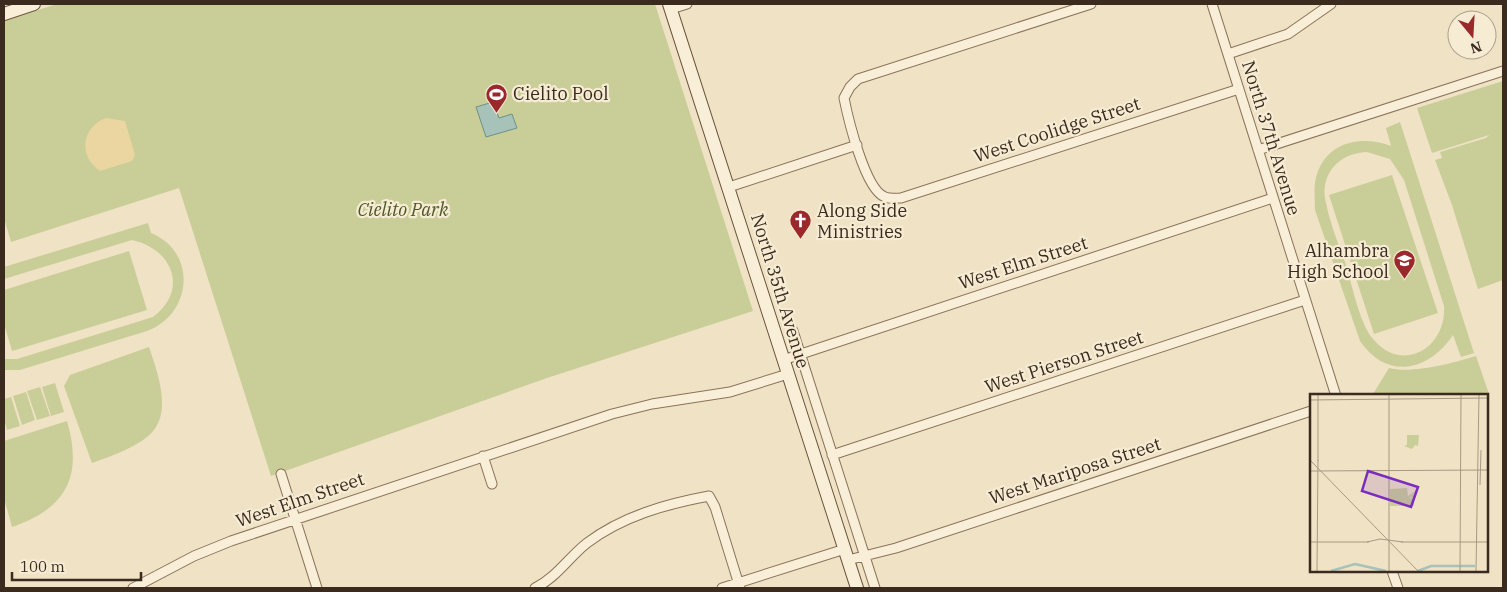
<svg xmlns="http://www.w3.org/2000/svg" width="1507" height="592" viewBox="0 0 1507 592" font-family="'IBM Plex Serif',serif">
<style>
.green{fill:#c9ce98;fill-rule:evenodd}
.sand{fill:#ebd6a1}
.water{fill:#a6c2b9;stroke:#6d9187}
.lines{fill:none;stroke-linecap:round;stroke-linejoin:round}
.street-casing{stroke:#8a735a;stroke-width:11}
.secondary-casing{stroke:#6c543d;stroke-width:14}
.street{stroke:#f9efd8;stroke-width:9}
.secondary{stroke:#f9efd8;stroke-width:12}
.labels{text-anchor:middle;stroke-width:4.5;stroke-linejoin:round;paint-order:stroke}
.poi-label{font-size:18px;fill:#3a2b1e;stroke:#f6ecd4;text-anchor:start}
.street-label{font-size:18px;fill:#3a2b1e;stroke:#f6ecd4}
.park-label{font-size:18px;font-style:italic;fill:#4b5725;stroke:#f6ecd4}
.inset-river{fill:none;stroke:#a6c2b9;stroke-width:2.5}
.inset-road{fill:none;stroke:#a79982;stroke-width:1}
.view{fill:#7b2cbf;fill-opacity:0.15;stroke:#7b2cbf;stroke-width:2.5}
.inset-edge{fill:none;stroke:#3a2b1e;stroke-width:2.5}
</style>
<rect width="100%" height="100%" fill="#efe2c5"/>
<!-- green -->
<path class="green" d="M57,4H655L753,311L547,378L271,476L179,188L11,242L4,218V21Z
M1503,81V280L1478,289L1452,205L1435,160L1442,158L1440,152L1486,138L1489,135L1432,153L1417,108Z
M1400,122L1474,353L1461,357L1453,335C1429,371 1387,381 1360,341L1315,210C1315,198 1313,186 1317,174C1328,141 1362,135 1391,146L1386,128ZM1367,152L1390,159L1404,180L1444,306C1447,347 1403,374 1374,340C1359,324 1352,283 1345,262C1338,243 1330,223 1326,203C1324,196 1324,187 1326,181C1332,162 1348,153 1367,152Z
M1392,175L1438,313L1374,334L1329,195Z
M148,223L151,233C198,252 192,315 147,331L20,370H4V359H17L153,317C189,290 173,249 132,240L4,279V267Z
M129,251L147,310L12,351L4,324V290Z
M149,347C157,371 171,408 154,430C143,445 109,457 92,463L64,386L70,375Z
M1476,356L1489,394L1365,396L1373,394L1389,368C1413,374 1453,363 1476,356Z
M55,383L64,412L51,416L42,387Z
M40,387L50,416L37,420L27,391Z
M26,392L35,420L22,425L13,396Z
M11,397L20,426L7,430L4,419V399Z
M67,421C83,476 67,508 12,527L4,498V441Z"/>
<!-- sand -->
<path class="sand" d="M106,118L125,121L135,155L132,161L100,171C79,157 80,128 106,118Z"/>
<!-- water -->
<path class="water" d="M493,102L499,118L512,114L517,128L486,137L476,107Z"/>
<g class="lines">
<defs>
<path id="street" d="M1091,4L858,79L850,87L844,98C848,118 865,190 885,197C890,199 896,198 901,198L1239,89
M1212,4L1336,396
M671,9L687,4
M1228,54L1288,34L1331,4
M1258,150L1503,71
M729,187L857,145
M793,331L875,588
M783,360L1273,198
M832,455L1305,300
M483,456L492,484
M281,474L317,588
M848,560L896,548L1311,411
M1392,571L1398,588
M133,588L194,556L231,541L612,414L652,404L730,392L788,374
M535,588C556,578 569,557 587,543C623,516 666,504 709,496L715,507L740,588
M722,588L845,549"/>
<path id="secondary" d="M669,4L857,588
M4,14L34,4"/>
</defs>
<!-- street casing -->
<use href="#street" class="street-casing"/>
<!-- secondary casing -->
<use href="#secondary" class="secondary-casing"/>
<!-- street -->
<use href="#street" class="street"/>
<!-- secondary -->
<use href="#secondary" class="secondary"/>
</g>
<!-- icons -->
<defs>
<symbol id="stadium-pin" viewBox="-11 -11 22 30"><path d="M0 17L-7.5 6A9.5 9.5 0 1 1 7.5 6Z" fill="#9b292c" stroke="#f6ecd4"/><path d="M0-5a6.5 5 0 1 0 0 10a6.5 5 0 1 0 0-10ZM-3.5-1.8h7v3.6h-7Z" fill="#fff"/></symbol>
<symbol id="church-pin" viewBox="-11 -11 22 30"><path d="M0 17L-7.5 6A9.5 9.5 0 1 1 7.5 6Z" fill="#9b292c" stroke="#f6ecd4"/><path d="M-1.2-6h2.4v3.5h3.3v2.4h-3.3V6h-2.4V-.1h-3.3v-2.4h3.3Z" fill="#fff"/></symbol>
<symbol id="school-pin" viewBox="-11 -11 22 30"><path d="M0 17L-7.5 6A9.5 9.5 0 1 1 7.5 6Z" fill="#9b292c" stroke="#f6ecd4"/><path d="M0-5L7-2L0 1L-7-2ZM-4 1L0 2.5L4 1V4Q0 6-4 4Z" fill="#fff"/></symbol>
</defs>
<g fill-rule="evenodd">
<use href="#stadium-pin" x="484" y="82" width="25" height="34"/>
<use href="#church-pin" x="788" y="208" width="25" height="34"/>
<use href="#school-pin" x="1392" y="248" width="25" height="34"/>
</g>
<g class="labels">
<!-- poi labels -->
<g class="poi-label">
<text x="513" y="100">Cielito Pool</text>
<text x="817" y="217">Along Side<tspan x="817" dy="21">Ministries</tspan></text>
<text x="1389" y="257" text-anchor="end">Alhambra<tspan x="1389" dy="21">High School</tspan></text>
</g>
<!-- street labels -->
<g class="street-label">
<text transform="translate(1057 130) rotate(-18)" y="6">West Coolidge Street</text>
<text transform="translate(1271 138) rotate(73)" y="6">North 37th Avenue</text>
<text transform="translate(1023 263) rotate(-18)" y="6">West Elm Street</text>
<text transform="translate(780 291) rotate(73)" y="6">North 35th Avenue</text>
<text transform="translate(1064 362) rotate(-18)" y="6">West Pierson Street</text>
<text transform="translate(1075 471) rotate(-18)" y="6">West Mariposa Street</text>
<text transform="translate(300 500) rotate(-19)" y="6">West Elm Street</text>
</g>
<!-- park labels -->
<g class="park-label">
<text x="403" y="216">Cielito Park</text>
</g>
</g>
<!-- overview -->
<g transform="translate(1310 394)">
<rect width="178" height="178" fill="#efe2c5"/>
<path d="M97,41H109L108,52L105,51L102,55L94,52L97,51ZM97,94L98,102L107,96V100H103L105,104L97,103L104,105V112H80V95Z" fill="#c9ce98"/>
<path class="inset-river" d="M21,177L45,170L76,177M108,177L121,172H165"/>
<path class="inset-road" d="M8,0V67M0,6L178,4M0,66L108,177M1,77L178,76M170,91L171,56M0,148H59M57,148L70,145L93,148M91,148H177M7,177L8,66M79,177V0M150,177L151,0M166,177L169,0"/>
<path class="view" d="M58,77L108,93L101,113L52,97Z"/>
<rect width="178" height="178" class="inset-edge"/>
</g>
<!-- border -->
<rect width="1507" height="592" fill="none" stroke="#3a2b1e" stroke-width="10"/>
<!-- north arrow -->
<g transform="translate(1472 35) rotate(162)"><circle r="24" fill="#f6ecd4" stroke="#ab9f8b"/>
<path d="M0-4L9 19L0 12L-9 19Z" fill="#9b292c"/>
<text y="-8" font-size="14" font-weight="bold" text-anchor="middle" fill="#3a2b1e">N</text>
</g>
<!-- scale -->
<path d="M12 572v8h129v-8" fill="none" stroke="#3a2b1e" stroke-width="2.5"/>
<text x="20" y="572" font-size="15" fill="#3a2b1e" stroke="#f6ecd4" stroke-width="4" paint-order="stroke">100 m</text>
</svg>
